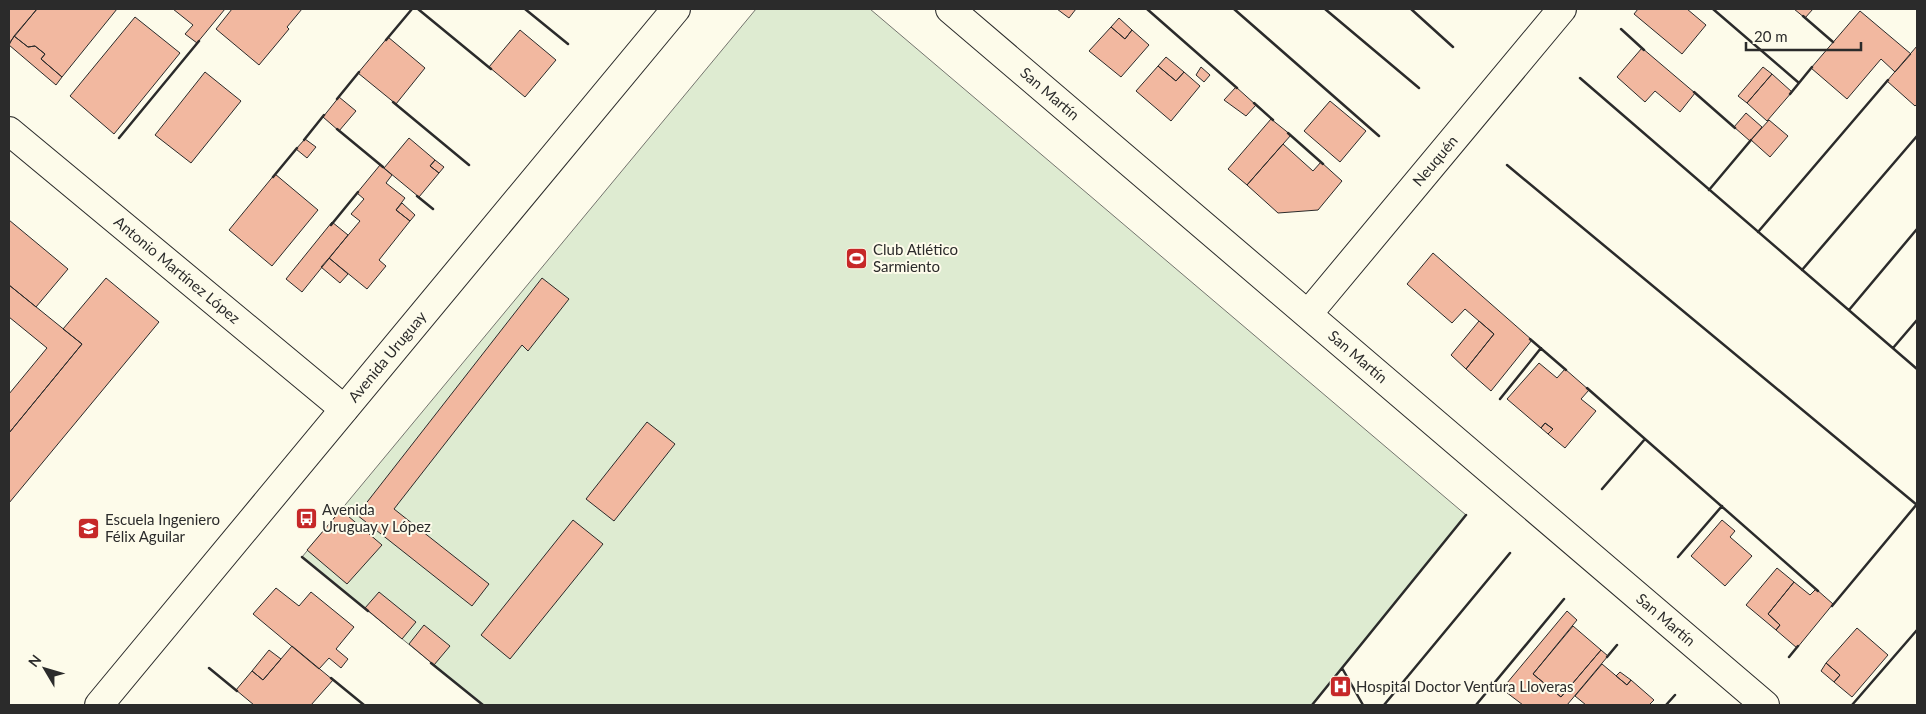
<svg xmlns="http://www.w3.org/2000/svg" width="1926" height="714" viewBox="0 0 1926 714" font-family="Lato,sans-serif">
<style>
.green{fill:#deebd1;stroke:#74746e}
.building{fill:#f2b8a0;stroke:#2b2b2b}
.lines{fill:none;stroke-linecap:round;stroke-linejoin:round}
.street-casing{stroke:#2b2b2b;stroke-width:30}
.secondary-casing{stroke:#2b2b2b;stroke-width:30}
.street{stroke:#fdfbea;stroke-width:28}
.secondary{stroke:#fdfbea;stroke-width:28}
.wall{stroke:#2b2b2b;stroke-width:2.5}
.labels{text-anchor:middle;stroke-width:4;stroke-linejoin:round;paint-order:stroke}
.street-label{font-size:15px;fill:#2b2b2b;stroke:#fdfbea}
.poi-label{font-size:15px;fill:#2b2b2b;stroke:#fdfbea;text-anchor:start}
</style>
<rect width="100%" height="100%" fill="#fdfbea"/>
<!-- green -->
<path class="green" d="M756,9H870L1466,515L1312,705H483L302,557Z"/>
<!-- building -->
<path class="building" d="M9,9H37L9,43Z
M37,9H117L62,77L41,59L45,54L35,46L28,47L14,36Z
M173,9H225L197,43L185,34L193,25Z
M232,9H302L287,27L289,29L259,65L216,29Z
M1057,9H1076L1069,18Z
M1638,9H1687L1706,25L1682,54L1634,14Z
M1794,9H1813L1805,18Z
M1860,11L1911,54L1895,72L1881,59L1847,99L1811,68Z
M135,17L180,53L114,134L70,96Z
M1119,18L1132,30L1125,39L1111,27Z
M1111,27L1125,39L1132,30L1149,45L1121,77L1089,51Z
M520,30L556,60L525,97L489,67Z
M14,36L28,47L35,46L45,54L41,59L62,77L56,85L9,45Z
M388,37L425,68L396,104L358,73Z
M1917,46V104L1915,106L1887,81Z
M1642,48L1695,93L1680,112L1655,91L1645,102L1617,77Z
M1166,57L1184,72L1176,81L1158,66Z
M1158,66L1176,81L1184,72L1200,86L1171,121L1136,91Z
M1201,67L1210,75L1204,82L1196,75Z
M1763,67L1772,74L1747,103L1738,96Z
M205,72L241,101L191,163L155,135Z
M1772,74L1792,92L1767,121L1747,103Z
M1236,87L1256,105L1246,116L1224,100Z
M339,97L356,111L339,131L323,117Z
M1330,101L1366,131L1340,162L1304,131Z
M1746,113L1762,127L1750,141L1734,127Z
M1271,119L1291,135L1247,185L1228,169Z
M1769,120L1788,136L1770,157L1751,140Z
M409,138L435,160L430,166L439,173L419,197L384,168Z
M305,139L316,147L307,158L296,149Z
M1283,144L1313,171L1321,162L1342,181L1318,210L1278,213L1247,185Z
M435,160L444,167L439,173L430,166Z
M380,165L392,175L386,183L405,198L396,210L410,221L379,260L386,266L367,289L329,258L360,221L351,214L364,199L357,193Z
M275,174L318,210L272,266L229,230Z
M402,203L415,215L410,221L396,210Z
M9,220L68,269L36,307L9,285Z
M332,222L348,235L302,292L286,279Z
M1433,253L1532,340L1491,391L1466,369L1494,334L1465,309L1452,323L1407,284Z
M329,258L348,274L340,283L321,267Z
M106,278L159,322L9,503V433L82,344L63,329Z
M542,278L569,299L528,351L522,345L394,509L489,584L472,606L357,515Z
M9,285L82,344L9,433V394L47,348L9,317Z
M1479,321L1494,334L1466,369L1451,355Z
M1539,363L1557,378L1565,369L1589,390L1581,399L1596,411L1565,448L1548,434L1553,429L1545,423L1541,428L1507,399Z
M647,422L675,444L614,521L586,499Z
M1545,423L1553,429L1548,434L1541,428Z
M341,510L382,545L347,584L307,550Z
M573,520L603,544L510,659L481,635Z
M1722,520L1735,531L1730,537L1752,556L1725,586L1691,556Z
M1777,568L1794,582L1768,614L1780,625L1776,630L1746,605Z
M1794,582L1810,595L1816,589L1833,604L1797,648L1776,630L1780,625L1768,614Z
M276,588L299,606L311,592L354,627L336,649L348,659L341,668L329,658L319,669L253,614Z
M379,592L416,622L402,639L365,608Z
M1567,611L1577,620L1533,674L1561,697L1601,650L1608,656L1567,705H1523L1502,689Z
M424,625L450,646L434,665L409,644Z
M1573,626L1601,650L1561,697L1533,674Z
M1857,628L1888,655L1852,697L1834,682L1840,675L1826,663Z
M292,646L333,680L311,705H254L236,690L252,671L263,680Z
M269,650L281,659L263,680L252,671Z
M1826,663L1840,675L1834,682L1821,671Z
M1602,664L1627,685L1631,680L1654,700L1649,705H1586L1575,696Z
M1620,672L1631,680L1627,685L1616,676Z"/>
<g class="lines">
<defs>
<g id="street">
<path id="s1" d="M950,9L1765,705"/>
<path id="s2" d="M9,131L344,409"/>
<path id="s3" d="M1308,314L1562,9"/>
</g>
<g id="secondary">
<path id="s4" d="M99,705L676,9"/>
</g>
</defs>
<!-- street casing -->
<use href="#street" class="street-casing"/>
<!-- secondary casing -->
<use href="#secondary" class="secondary-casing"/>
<!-- street -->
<use href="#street" class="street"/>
<!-- secondary -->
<use href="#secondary" class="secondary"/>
<!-- wall -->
<path class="wall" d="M418,9L491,69
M525,9L568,44
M1147,9L1237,88
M1234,9L1379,136
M1325,9L1419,88
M1411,9L1453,47
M1713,9L1799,83
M1803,16L1833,42
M1621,29L1644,50
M386,40L412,9
M1580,78L1917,369
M1694,92L1735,128
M1790,94L1812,67
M337,99L359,72
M393,102L469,165
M1254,103L1273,120
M337,129L383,167
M1288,133L1323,164
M119,138L199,41
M304,140L324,115
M1507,165L1917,505
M273,177L297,148
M1709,190L1751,140
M417,196L433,209
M331,225L358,192
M1758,232L1888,80
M1802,270L1917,136
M1849,310L1917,229
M1530,339L1566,370
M1893,348L1917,320
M1587,388L1818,591
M1500,399L1541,348
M1602,489L1645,439
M302,557L368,611
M1678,557L1722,506
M1832,606L1917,504
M1607,657L1617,645
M1789,657L1798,646
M431,663L483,705
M209,668L237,691
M1342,668L1363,705
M331,678L364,705
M1312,705L1466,515
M1384,705L1510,553
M1476,705L1564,599
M1666,705L1675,695
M1852,705L1917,630"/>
</g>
<!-- icons -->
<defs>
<symbol id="stadium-square" viewBox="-11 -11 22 22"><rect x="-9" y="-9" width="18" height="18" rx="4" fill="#c62828" stroke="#fdfbea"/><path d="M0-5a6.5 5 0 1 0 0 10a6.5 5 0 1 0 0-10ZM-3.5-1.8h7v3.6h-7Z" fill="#fff"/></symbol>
<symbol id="bus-square" viewBox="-11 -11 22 22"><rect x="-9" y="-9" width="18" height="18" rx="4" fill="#c62828" stroke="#fdfbea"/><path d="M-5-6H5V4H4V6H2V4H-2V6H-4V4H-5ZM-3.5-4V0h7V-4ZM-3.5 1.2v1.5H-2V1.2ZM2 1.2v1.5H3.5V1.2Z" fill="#fff"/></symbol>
<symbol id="school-square" viewBox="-11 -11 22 22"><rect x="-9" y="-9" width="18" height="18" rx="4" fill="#c62828" stroke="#fdfbea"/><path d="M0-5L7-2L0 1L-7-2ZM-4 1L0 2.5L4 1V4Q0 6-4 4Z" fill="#fff"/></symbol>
<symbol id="hospital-square" viewBox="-11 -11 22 22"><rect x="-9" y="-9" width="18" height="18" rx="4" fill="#c62828" stroke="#fdfbea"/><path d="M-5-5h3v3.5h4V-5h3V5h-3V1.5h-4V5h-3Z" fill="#fff"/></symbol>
</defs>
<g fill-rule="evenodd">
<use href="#stadium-square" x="844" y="246" width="25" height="25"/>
<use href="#bus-square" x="294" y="506" width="25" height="25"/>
<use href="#school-square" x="76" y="516" width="25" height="25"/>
<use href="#hospital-square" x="1328" y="674" width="25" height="25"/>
</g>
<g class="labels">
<!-- street labels -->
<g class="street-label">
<text dy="5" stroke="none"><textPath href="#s1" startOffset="131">San Martín</textPath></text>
<text dy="5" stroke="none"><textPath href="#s3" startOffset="199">Neuquén</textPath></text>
<text dy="5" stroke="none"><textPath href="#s2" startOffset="218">Antonio Martínez López</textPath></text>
<text dy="5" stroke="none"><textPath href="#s4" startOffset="452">Avenida Uruguay</textPath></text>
<text dy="5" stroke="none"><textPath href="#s1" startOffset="536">San Martín</textPath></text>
<text dy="5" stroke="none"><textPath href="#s1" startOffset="941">San Martín</textPath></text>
</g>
<!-- poi labels -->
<g class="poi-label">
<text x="873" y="255">Club Atlético<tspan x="873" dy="17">Sarmiento</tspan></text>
<text x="322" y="515">Avenida<tspan x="322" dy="17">Uruguay y López</tspan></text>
<text x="105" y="525">Escuela Ingeniero<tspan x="105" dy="17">Félix Aguilar</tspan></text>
<text x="1356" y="692">Hospital Doctor Ventura Lloveras</text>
</g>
</g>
<!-- border -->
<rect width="1926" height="714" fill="none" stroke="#2b2b2b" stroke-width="20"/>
<!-- north arrow -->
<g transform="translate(45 669) rotate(308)" stroke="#fdfbea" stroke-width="4" paint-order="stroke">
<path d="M0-4L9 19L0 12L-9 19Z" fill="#2b2b2b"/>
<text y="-8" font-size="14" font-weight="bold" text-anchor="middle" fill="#2b2b2b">N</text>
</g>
<!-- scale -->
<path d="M1746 42v8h115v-8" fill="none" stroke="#2b2b2b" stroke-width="2.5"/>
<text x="1754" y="42" font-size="15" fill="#2b2b2b" stroke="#fdfbea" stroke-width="4" paint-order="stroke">20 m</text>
</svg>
